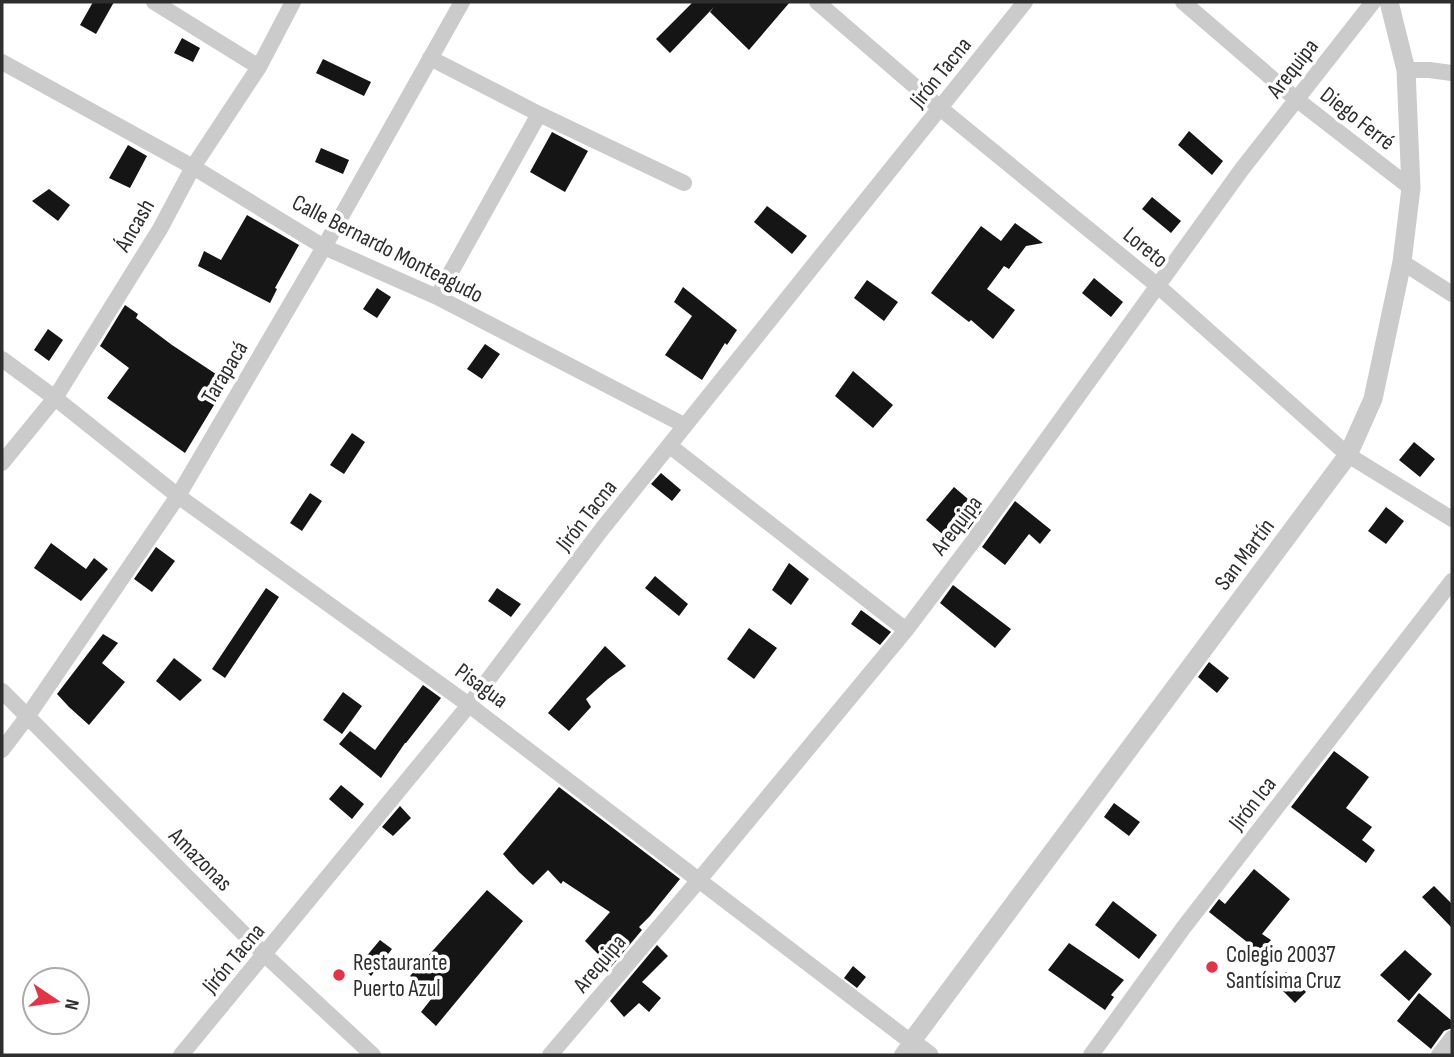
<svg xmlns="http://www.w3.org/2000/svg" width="1454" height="1057" viewBox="0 0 1454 1057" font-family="'Sofia Sans Condensed',sans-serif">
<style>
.building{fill:#151515}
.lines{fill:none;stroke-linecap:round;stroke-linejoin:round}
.minor{stroke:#cbcbcb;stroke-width:16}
.tertiary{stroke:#cbcbcb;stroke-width:19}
.poi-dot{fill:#e43246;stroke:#fff;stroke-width:2.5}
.labels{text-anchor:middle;stroke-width:7;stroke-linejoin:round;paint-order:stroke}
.street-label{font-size:23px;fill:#2e2e2e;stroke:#fff}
.poi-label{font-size:23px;fill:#2e2e2e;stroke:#fff;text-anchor:start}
</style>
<rect width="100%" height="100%" fill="#fff"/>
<!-- building -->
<path class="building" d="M93,2H114L96,34L80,25Z
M693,2H790L749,50L710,12L714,7L670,53L656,39Z
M182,38L200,48L193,62L174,53Z
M323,59L371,82L364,96L316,73Z
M1189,131L1223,161L1212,175L1178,145Z
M552,132L588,151L565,192L530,172Z
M128,145L147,156L130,188L109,178Z
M321,148L349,160L343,174L315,162Z
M49,189L70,205L58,221L32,201Z
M1152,197L1181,221L1171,233L1142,209Z
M767,206L807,236L792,254L754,222Z
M247,215L299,245L275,288L277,289L270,303L198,266L204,251L221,260Z
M1015,223L1043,243L1026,246L1009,269L1004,266L987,289L1015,310L993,339L971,320L969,322L931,293L981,226L1001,241Z
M1094,278L1123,302L1111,317L1082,293Z
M867,280L898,302L884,321L854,298Z
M683,287L737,330L727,345L725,343L702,380L665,355L692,316L674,302Z
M377,288L391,297L377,318L363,309Z
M125,305L138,314L136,318L172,345L228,382L185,453L107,398L129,368L100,346Z
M48,329L63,340L49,361L34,350Z
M485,344L500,354L482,379L467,369Z
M853,371L893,405L873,428L835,396Z
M352,433L365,442L344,474L330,465Z
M1414,442L1435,459L1420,477L1399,460Z
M661,473L681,490L672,501L651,484Z
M954,487L982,511L965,534L957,527L947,538L926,520Z
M310,493L322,501L302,531L290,523Z
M1015,501L1051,530L1040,544L1029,534L1005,565L982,547Z
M1386,507L1404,521L1386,544L1368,531Z
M51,543L86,569L94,558L108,569L81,601L34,568Z
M156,547L175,561L152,592L134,579Z
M789,563L809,579L791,605L772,590Z
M655,576L688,604L679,616L645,588Z
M953,585L1011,629L995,648L940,603Z
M266,588L279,597L225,678L212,669Z
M497,588L521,604L511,617L488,601Z
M861,610L891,632L880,645L851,624Z
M749,628L777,648L754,679L727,659Z
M103,634L118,643L102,663L125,682L89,725L69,707L57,694Z
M605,646L626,666L608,679L586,699L591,707L569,731L548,713Z
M174,658L202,680L180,701L156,681Z
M1209,662L1229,678L1217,693L1198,677Z
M423,685L441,698L406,743H405L381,778L339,744L350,731L375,750Z
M343,692L362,706L342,734L323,720Z
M1334,751L1369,777L1346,808L1372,827L1362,840L1375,850L1366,863L1291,807Z
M341,785L364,804L352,819L329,799Z
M559,787L680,879L650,916L639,927L642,930L611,967L585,941L610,912L563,881L561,884L548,870L533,885L519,872L503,854Z
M1114,803L1140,822L1129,836L1104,817Z
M400,806L411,818L393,836L382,827Z
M1254,869L1290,899L1262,934L1271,940L1261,953L1209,912L1219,899L1225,904Z
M1434,886L1452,904V928L1422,897Z
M487,890L523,921L436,1026L421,1012L436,993L410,976Z
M1113,901L1157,935L1139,959L1095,925Z
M380,940L392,949L371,976L359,965Z
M1069,943L1124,980L1111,995L1114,997L1105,1010L1048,970Z
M657,945L668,956L642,982L661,998L649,1012L639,1003L624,1017L610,1001Z
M1405,950L1432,974L1409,1001L1380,975Z
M853,966L866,977L857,988L844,978Z
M1286,972L1306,992L1295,1003L1275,983Z
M1419,993L1452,1021V1028L1444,1031L1431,1049L1397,1021Z"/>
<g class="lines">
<!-- minor -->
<path class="minor" d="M154,2L259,67
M817,2L940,108L1158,286L1348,455L1452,519
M1183,2L1296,99L1411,188
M430,58L539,114L684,183
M2,62L193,167L324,247L437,297L684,425
M1406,70H1429L1452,73
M1402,262L1452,294
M437,297L539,114
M2,359L55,398L178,496L469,705L911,1042L902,1055
M670,446L906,630
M2,463L55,398L160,229L193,167L259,67L293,2
M2,691L265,955L373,1055
M2,750L27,717L178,496L324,247L462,2
M181,1055L469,705L602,529L1025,2
M550,1055L699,880L906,630L974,540L1242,169L1373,2
M1091,1055L1184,927L1452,581
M1439,1055L1452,1038"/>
<!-- tertiary -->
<path class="tertiary" d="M929,1055L911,1042L1348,455L1373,399L1402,262L1411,188L1406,70L1389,2"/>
</g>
<!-- markers -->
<g class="poi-dot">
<circle cx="1212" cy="967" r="7"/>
<circle cx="339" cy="975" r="7"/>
</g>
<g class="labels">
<!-- street labels -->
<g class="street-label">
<text transform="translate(1292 68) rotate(-52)" y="8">Arequipa</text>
<text transform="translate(940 72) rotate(-51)" y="8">Jirón Tacna</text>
<text transform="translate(1358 118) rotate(38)" y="8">Diego Ferré</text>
<text transform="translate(134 225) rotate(-60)" y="8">Áncash</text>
<text transform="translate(1146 247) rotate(39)" y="8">Loreto</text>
<text transform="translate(388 248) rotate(27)" y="8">Calle Bernardo Monteagudo</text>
<text transform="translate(224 372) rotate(-59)" y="8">Tarapacá</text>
<text transform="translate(586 515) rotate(-52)" y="8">Jirón Tacna</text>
<text transform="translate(956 525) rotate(-53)" y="8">Arequipa</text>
<text transform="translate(1244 554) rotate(-53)" y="8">San Martín</text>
<text transform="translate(482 685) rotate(36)" y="8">Pisagua</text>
<text transform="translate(1252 803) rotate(-52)" y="8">Jirón Ica</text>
<text transform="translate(201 859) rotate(45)" y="8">Amazonas</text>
<text transform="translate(233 958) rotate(-50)" y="8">Jirón Tacna</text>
<text transform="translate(599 963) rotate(-50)" y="8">Arequipa</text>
</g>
<!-- poi labels -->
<g class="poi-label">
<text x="1226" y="962">Colegio 20037<tspan x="1226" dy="26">Santísima Cruz</tspan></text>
<text x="353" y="970">Restaurante<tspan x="353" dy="26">Puerto Azul</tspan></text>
</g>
</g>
<!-- border -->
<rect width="1454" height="1057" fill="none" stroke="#2e2e2e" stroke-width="7"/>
<!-- north arrow -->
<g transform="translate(56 1001) rotate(103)"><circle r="33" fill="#ffffff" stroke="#ababab" stroke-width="2"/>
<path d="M0-5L12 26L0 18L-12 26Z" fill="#e43246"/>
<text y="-10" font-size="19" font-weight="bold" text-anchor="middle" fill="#2e2e2e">N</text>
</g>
</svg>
